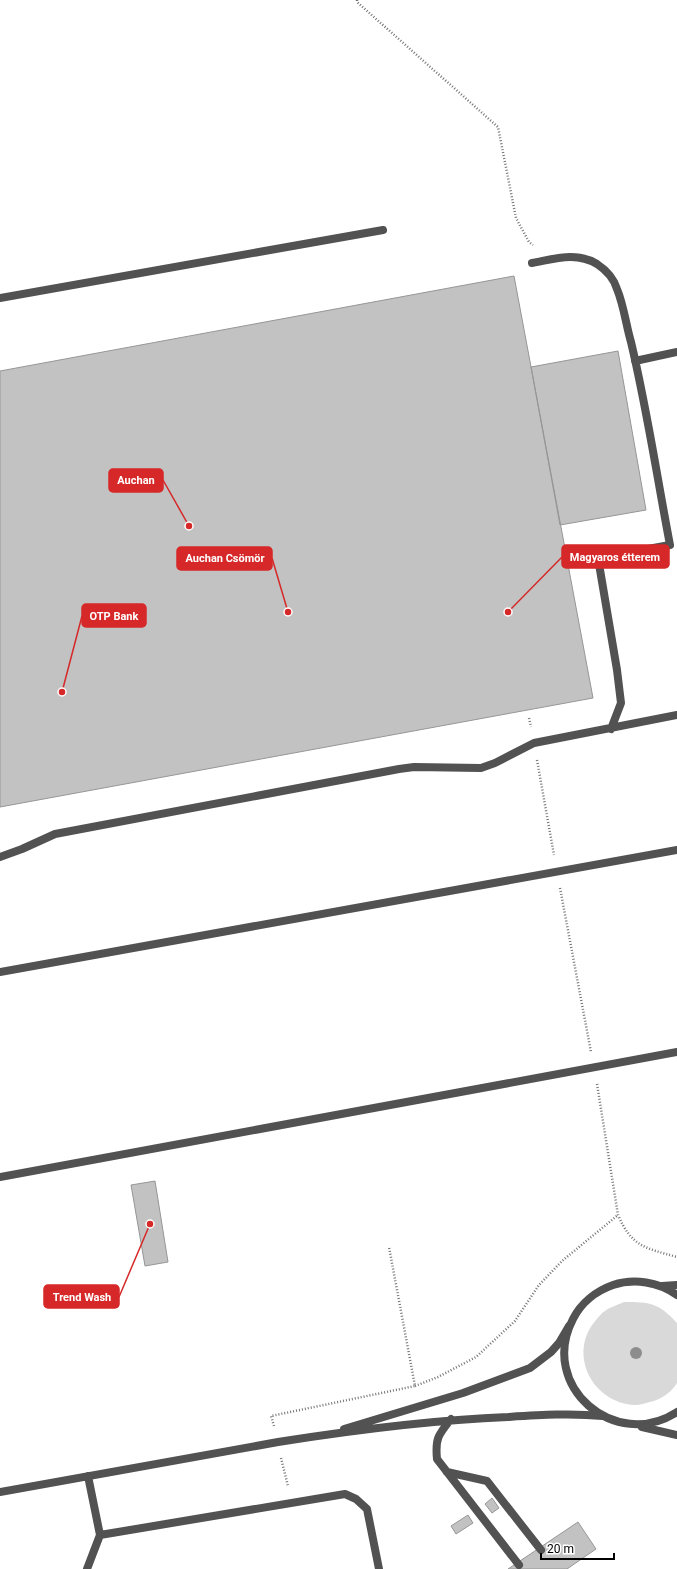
<svg xmlns="http://www.w3.org/2000/svg" width="677" height="1569" viewBox="0 0 677 1569" font-family="Roboto,sans-serif">
<style>
.green{fill:#d9d9d9}
.building{fill:#c2c2c2;stroke:#969696}
.lines{fill:none;stroke-linecap:round;stroke-linejoin:round}
.path{stroke:#747474;stroke-width:2.5;stroke-dasharray:1 2;stroke-linecap:butt}
.lane{stroke:#525252;stroke-width:8}
.street{stroke:#525252;stroke-width:8}
.tree{fill:#8d8d8d}
.leader{fill:none;stroke:#d62828;stroke-width:1.5}
.callout-dot{fill:#d62828;stroke:#fff;stroke-width:1.5}
.callout{fill:#d62828;stroke:#d62828;stroke-width:1.5}
.callout-label{font-size:11px;text-anchor:middle;font-weight:bold;fill:#fff}
</style>
<rect width="100%" height="100%" fill="#fff"/>
<!-- green -->
<path class="green" d="M624,1302C650,1302 659,1303 677,1323V1383C672,1392 660,1400 650,1402C645,1403 640,1405 635,1405C592,1403 567,1353 596,1320C599,1317 601,1313 605,1311C610,1307 618,1305 624,1302Z"/>
<!-- building -->
<path class="building" d="M514,276L593,698L0,807V371Z
M618,351L646,510L560,525L531,367Z
M155,1181L168,1262L145,1266L131,1185Z
M492,1498L499,1508L492,1513L485,1504Z
M468,1515L473,1523L456,1534L451,1526Z
M578,1522L596,1549L567,1569H508Z"/>
<g class="lines">
<!-- path -->
<path class="path" d="M357,0V2L498,127L516,218L529,242L533,245
M529,718L531,727
M537,760L554,855
M560,888L591,1052
M597,1084L618,1215C632,1247 645,1248 677,1257
M415,1386L438,1377L476,1357L515,1321L539,1285L562,1261L618,1215
M274,1426L271,1416L415,1386L389,1247
M281,1458L288,1486"/>
<!-- lane -->
<path class="lane" d="M532,263C554,259 576,251 597,264C606,270 614,279 617,289C624,306 626,325 631,342C647,409 657,477 670,545L598,558L617,670L621,703L611,729
M0,298L383,230
M635,361L677,352
M0,857L22,849L55,834L399,769L414,767L481,768L495,763L534,743L677,715
M0,972L677,850
M0,1177L677,1052
M451,1419C438,1435 435,1439 437,1459L519,1565
M344,1429L463,1393L530,1368L551,1352L559,1343L569,1326
M447,1472L487,1481L541,1550
M88,1476L100,1535
M0,1492L278,1442C354,1430 431,1420 508,1417C540,1415 571,1413 603,1416
M87,1569L100,1535L345,1494L356,1499L367,1509L379,1569"/>
<!-- street -->
<path class="street" d="M662,1286L677,1285
M677,1295C659,1282 634,1278 613,1285C596,1291 581,1303 573,1319C538,1386 615,1452 677,1412
M642,1427L677,1435"/>
</g>
<!-- trees -->
<circle class="tree" cx="636" cy="1353" r="6"/>
<!-- callouts -->
<path class="leader" d="M189 526L163 480M508 612L562 557M288 612L272 558M62 692L82 616M150 1224L119 1297"/>
<g class="callout-dot">
<circle cx="189" cy="526" r="4"/>
<circle cx="508" cy="612" r="4"/>
<circle cx="288" cy="612" r="4"/>
<circle cx="62" cy="692" r="4"/>
<circle cx="150" cy="1224" r="4"/>
</g>
<g class="callout">
<rect x="109" y="469" width="54" height="23" rx="4"/>
<rect x="562" y="545" width="107" height="23" rx="4"/>
<rect x="177" y="547" width="95" height="23" rx="4"/>
<rect x="82" y="604" width="64" height="23" rx="4"/>
<rect x="44" y="1285" width="75" height="23" rx="4"/>
</g>
<g class="callout-label">
<text x="136" y="484">Auchan</text>
<text x="615" y="561">Magyaros étterem</text>
<text x="225" y="562">Auchan Csömör</text>
<text x="114" y="620">OTP Bank</text>
<text x="82" y="1301">Trend Wash</text>
</g>
<!-- scale -->
<path d="M541 1553v6h73v-6" fill="none" stroke="#000000" stroke-width="2"/>
<text x="547" y="1553" font-size="12" fill="#000000" stroke="#ffffff" stroke-width="3" paint-order="stroke">20 m</text>
</svg>
